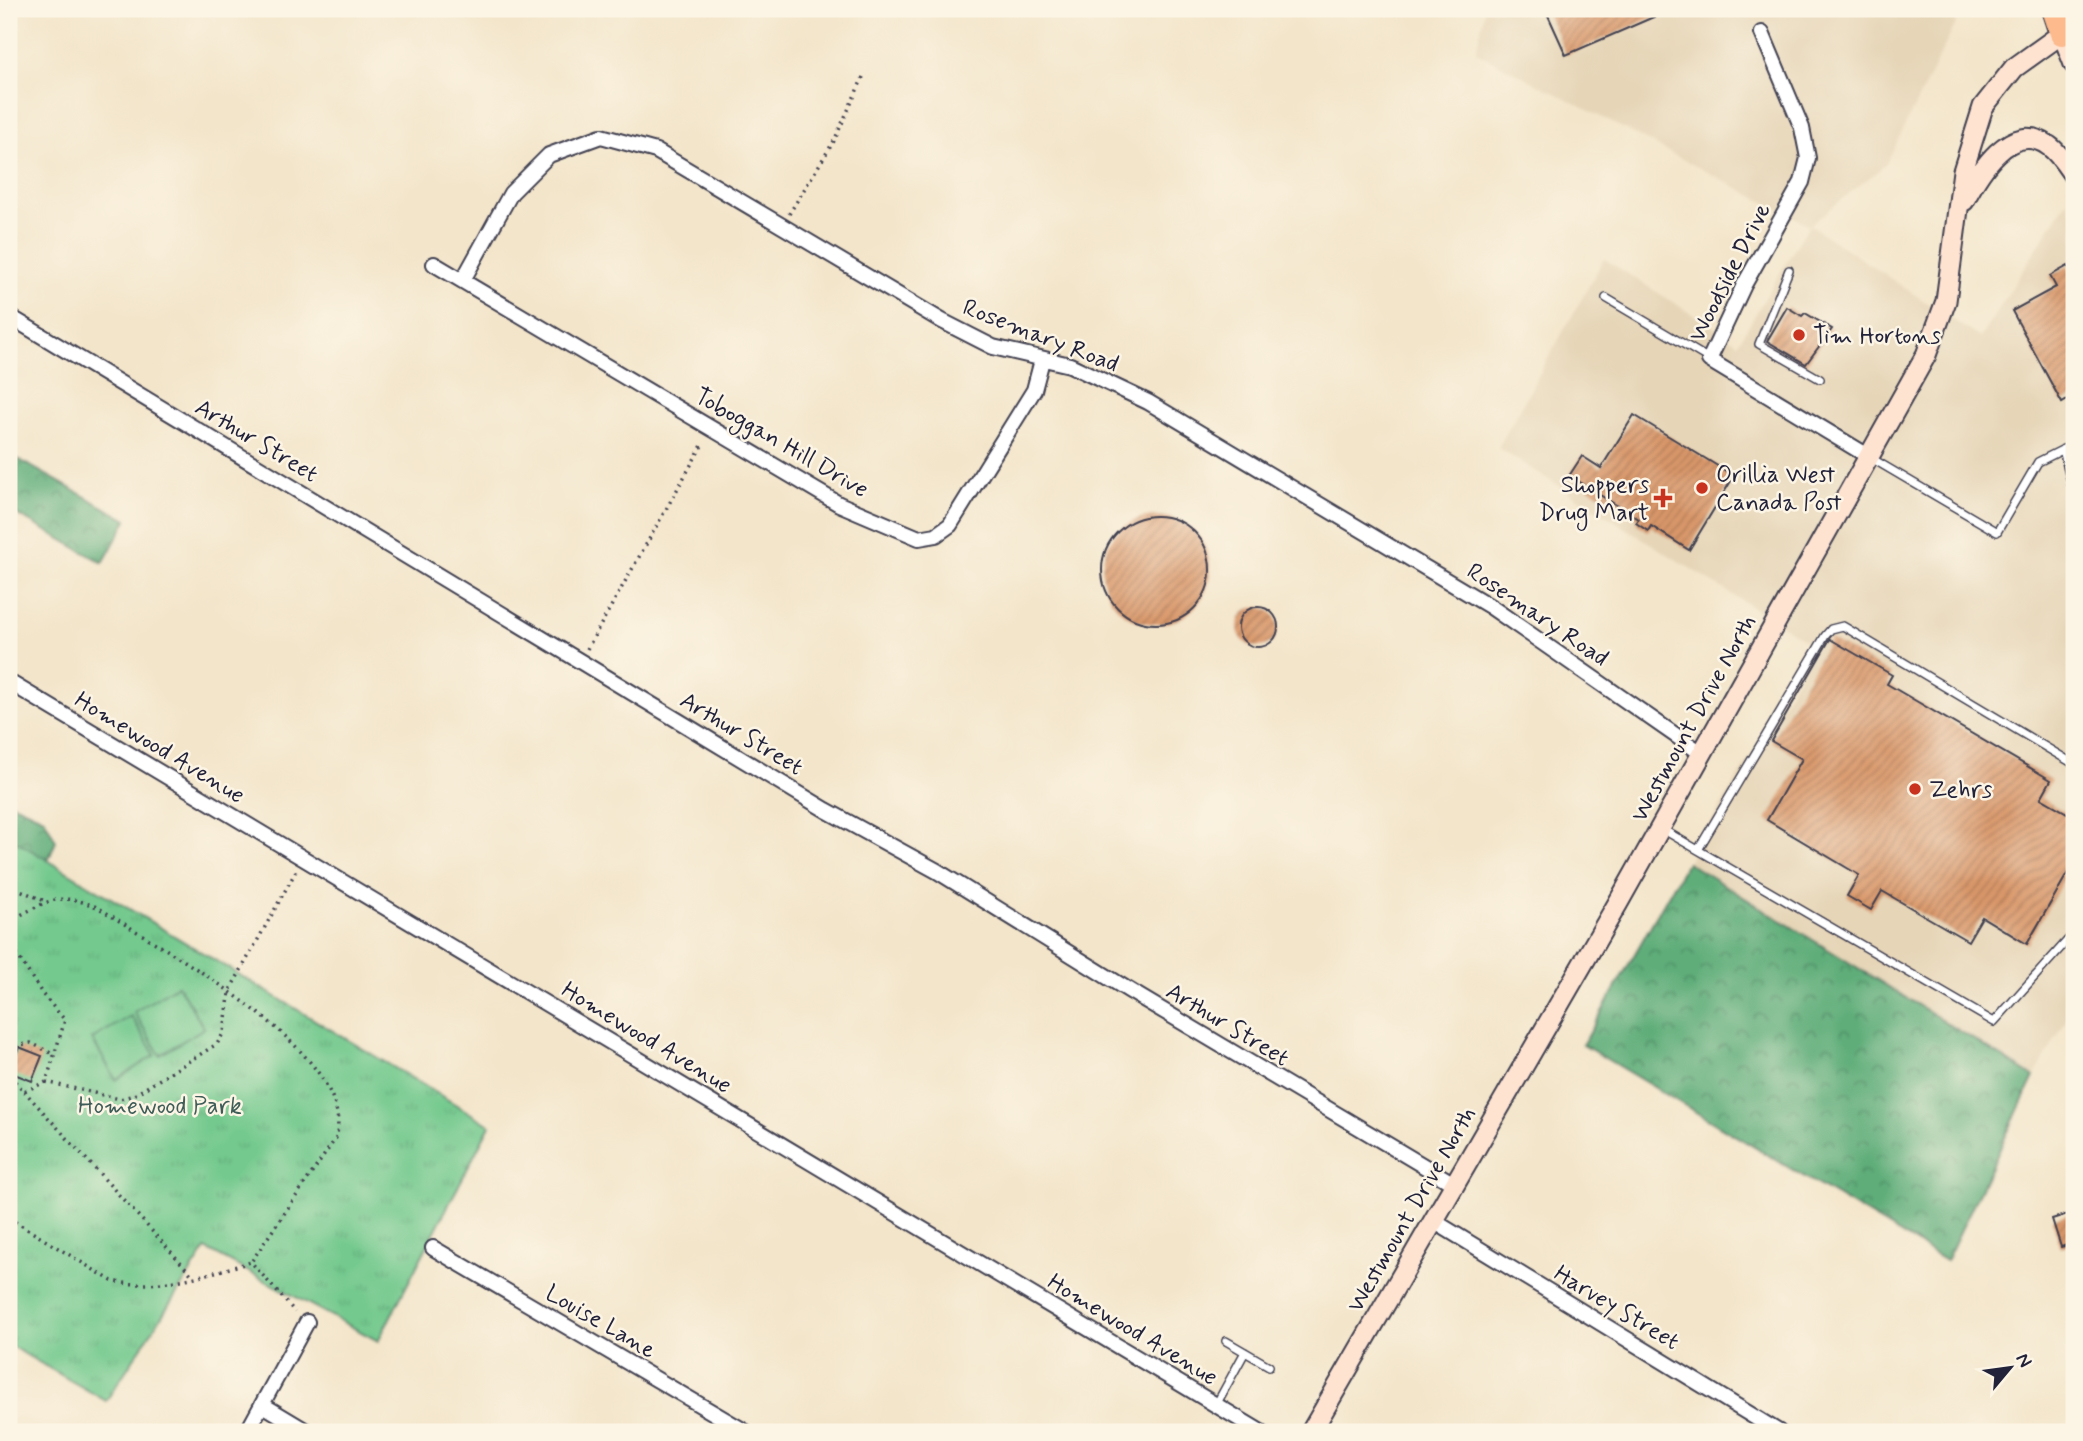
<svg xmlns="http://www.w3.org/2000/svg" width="2083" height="1441" viewBox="0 0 2083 1441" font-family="Mynerve,sans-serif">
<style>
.built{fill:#e6d5b7}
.forest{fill:url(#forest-crowns);stroke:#40685a;stroke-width:2}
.park{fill:url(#park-tufts);stroke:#4a7664;stroke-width:2}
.pitch{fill:#73c98e;stroke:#4a7664;stroke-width:2}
.building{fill:url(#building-hatch)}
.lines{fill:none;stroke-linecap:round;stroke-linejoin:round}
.lane-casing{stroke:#413f50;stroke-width:10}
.street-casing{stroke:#413f50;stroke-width:18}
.secondary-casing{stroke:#413f50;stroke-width:23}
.highway-casing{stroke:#413f50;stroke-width:28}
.path{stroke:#413f50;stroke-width:3.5;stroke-dasharray:2 5;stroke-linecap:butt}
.lane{stroke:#fff;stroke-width:7}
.street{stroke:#fff;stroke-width:14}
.secondary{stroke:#fee3d1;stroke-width:19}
.highway{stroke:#fcba8d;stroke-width:24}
.poi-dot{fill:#c8321e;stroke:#fcf5e5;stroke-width:2.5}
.labels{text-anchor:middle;stroke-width:5;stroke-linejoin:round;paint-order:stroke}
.street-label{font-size:24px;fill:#22223b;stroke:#fcf5e5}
.poi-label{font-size:24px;fill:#22223b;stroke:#fcf5e5;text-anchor:start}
.park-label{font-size:24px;fill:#3e5c58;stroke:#fcf5e5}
</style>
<defs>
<pattern id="forest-crowns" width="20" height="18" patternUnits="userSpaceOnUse" patternTransform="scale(1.75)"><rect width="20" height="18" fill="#5ead79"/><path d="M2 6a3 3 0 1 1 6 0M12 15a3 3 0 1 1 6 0" fill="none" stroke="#4d8c64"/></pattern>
<pattern id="park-tufts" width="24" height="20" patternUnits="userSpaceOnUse" patternTransform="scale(1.75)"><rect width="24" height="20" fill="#73c98e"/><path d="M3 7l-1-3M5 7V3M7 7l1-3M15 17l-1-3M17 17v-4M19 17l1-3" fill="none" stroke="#63ac7b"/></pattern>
<pattern id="building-hatch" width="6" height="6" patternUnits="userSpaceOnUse" patternTransform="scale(1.75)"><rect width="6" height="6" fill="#d99769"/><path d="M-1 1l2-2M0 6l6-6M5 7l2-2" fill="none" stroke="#b07b58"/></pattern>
</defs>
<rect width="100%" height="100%" fill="#fcf5e5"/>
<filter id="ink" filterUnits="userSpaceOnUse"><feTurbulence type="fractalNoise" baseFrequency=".0143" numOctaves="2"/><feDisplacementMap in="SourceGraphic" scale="14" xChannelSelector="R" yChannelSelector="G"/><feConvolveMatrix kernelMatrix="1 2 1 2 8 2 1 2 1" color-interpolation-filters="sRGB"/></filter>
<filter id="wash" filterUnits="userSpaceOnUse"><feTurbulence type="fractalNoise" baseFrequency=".00686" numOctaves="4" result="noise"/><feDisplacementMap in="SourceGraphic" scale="28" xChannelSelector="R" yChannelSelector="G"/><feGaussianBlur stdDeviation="1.57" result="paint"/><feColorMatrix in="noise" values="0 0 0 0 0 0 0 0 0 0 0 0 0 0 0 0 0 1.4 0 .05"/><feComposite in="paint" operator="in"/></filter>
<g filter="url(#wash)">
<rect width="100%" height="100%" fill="#f3e5ca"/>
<!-- built -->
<path class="built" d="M1485,9H1952L1956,23L1886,164L1810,225L1980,338L2067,201L2074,217V1007L2034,1077L1687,862L1816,647L1498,448L1604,259L1738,343L1809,225L1476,52Z"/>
<!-- forest -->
<path class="forest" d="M9,454L127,520L103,563L9,510Z
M9,802L44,818L56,841L43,873L9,876Z
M1687,862L2034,1077L1946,1261L1583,1045Z"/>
<!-- park -->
<path class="park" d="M9,837L490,1125L378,1341L206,1249L106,1401L9,1345Z"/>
<!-- pitch -->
<path class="pitch" d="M178,985L204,1028L160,1055L134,1012Z
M131,1016L155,1055L116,1080L92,1039Z"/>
<g id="blocks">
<!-- building -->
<path class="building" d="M1558,9H1672L1566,55L1547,13Z
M2068,266L2074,277V396L2062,403L2012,311L2056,287L2050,276Z
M1787,307L1802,316L1805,313L1832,329L1806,364L1767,341Z
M1634,415L1734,476L1689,550L1651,526L1648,531L1636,523L1639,519L1569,476L1582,456L1601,468Z
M1102 570a54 54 0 1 1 108 0a54 54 0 1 1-108 0Z
M1238 627a20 20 0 1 1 40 0a20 20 0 1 1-40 0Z
M1830,639L1892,675L1887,684L2051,780L2041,798L2074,817V862L2027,944L1982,917L1968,941L1882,891L1871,910L1847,896L1859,875L1767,820L1802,759L1771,741Z
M19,1047L42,1056L32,1081L9,1072Z
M2074,1212V1243L2061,1247L2052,1219Z"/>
</g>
</g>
<g filter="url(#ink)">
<use href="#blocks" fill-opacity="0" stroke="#413f50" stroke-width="2"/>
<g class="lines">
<defs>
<path id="lane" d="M1789,270L1759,344L1820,379
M1606,298L1709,359
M2063,449L2074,495
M1871,458L1997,532L2038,462L2074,444
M1662,829L1994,1022L2074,933
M1698,850L1825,636L1831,629L1843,626L2074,764
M1226,1341L1269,1366
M1216,1405L1245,1352"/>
<path id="street" d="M1762,33L1802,128L1808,158L1802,182L1744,285L1709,360L1868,456
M434,264L839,504L919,538L936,535L950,525L1034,390L1042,360
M463,280L511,193L549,155L601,136L656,151L942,321L993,347L1070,365L1148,402L1491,607L1701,753
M9,316L826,810L937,871L1130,991L1454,1184
M9,682L1261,1432
M1432,1220L1779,1432
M433,1248L746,1432
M263,1405L308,1432
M247,1432L307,1322"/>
<path id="secondary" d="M2062,33L2074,64
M1964,201C1978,174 2011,118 2049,146C2059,153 2067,166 2074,176
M1311,1432L1618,903L1926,355L1946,301L1963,171L1983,107L2014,68L2074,25"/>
<path id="highway" d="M2054,9L2062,33"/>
</defs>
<!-- lane casing -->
<use href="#lane" class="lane-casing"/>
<!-- street casing -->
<use href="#street" class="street-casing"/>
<!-- secondary casing -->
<use href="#secondary" class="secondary-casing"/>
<!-- highway casing -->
<use href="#highway" class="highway-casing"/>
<!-- path -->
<path class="path" d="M789,214L834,141L864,75
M587,649L704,442
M9,885L47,902
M9,921C47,902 57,890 99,908C161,949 359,1052 336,1138L251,1262
M9,942L43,995L65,1020L46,1082L24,1091L9,1075
M9,1047L31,1043L53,1054
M46,1082L120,1099L134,1095L217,1044L224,1032L230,990L296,871
M24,1091L194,1277
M9,1218L112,1281C158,1291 207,1274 251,1262L295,1312"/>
<!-- lane -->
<use href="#lane" class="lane"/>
<!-- street -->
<use href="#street" class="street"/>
<!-- secondary -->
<use href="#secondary" class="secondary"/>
<!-- highway -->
<use href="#highway" class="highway"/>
</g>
</g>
<!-- markers -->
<g class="poi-dot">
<circle cx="1799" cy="335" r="7"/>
<circle cx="1702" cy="488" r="7"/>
<path d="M1659.5 487.5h7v7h7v7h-7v7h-7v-7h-7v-7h7z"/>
<circle cx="1915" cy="789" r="7"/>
</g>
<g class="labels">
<!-- street labels -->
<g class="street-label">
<text transform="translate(1729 272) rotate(-63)" y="8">Woodside Drive</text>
<text transform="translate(1041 335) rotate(21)" y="8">Rosemary Road</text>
<text transform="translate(257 440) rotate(31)" y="8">Arthur Street</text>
<text transform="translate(782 442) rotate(30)" y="8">Toboggan Hill Drive</text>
<text transform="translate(1538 614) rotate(34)" y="8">Rosemary Road</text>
<text transform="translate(1693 718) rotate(-61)" y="8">Westmount Drive North</text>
<text transform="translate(742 733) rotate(31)" y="8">Arthur Street</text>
<text transform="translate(160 747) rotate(31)" y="8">Homewood Avenue</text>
<text transform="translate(1228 1024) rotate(31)" y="8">Arthur Street</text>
<text transform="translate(647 1037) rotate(31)" y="8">Homewood Avenue</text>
<text transform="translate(1411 1209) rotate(-60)" y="8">Westmount Drive North</text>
<text transform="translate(1617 1307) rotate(31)" y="8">Harvey Street</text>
<text transform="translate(601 1321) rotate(30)" y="8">Louise Lane</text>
<text transform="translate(1133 1329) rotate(31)" y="8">Homewood Avenue</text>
</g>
<!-- poi labels -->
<g class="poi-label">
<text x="1813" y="343">Tim Hortons</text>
<text x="1716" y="482">Orillia West<tspan x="1716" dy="28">Canada Post</tspan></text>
<text x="1649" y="492" text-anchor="end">Shoppers<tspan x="1649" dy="28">Drug Mart</tspan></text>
<text x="1929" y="797">Zehrs</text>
</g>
<!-- park labels -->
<g class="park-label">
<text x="160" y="1113">Homewood Park</text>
</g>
</g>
<!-- margin -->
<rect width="2083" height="1441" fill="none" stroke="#fcf5e5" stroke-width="35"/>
<!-- north arrow -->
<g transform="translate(2010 1368) rotate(61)" stroke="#fcf5e5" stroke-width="5" paint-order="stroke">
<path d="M0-5L12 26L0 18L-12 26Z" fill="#22223b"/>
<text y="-10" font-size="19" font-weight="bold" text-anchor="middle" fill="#22223b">N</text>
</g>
</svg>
